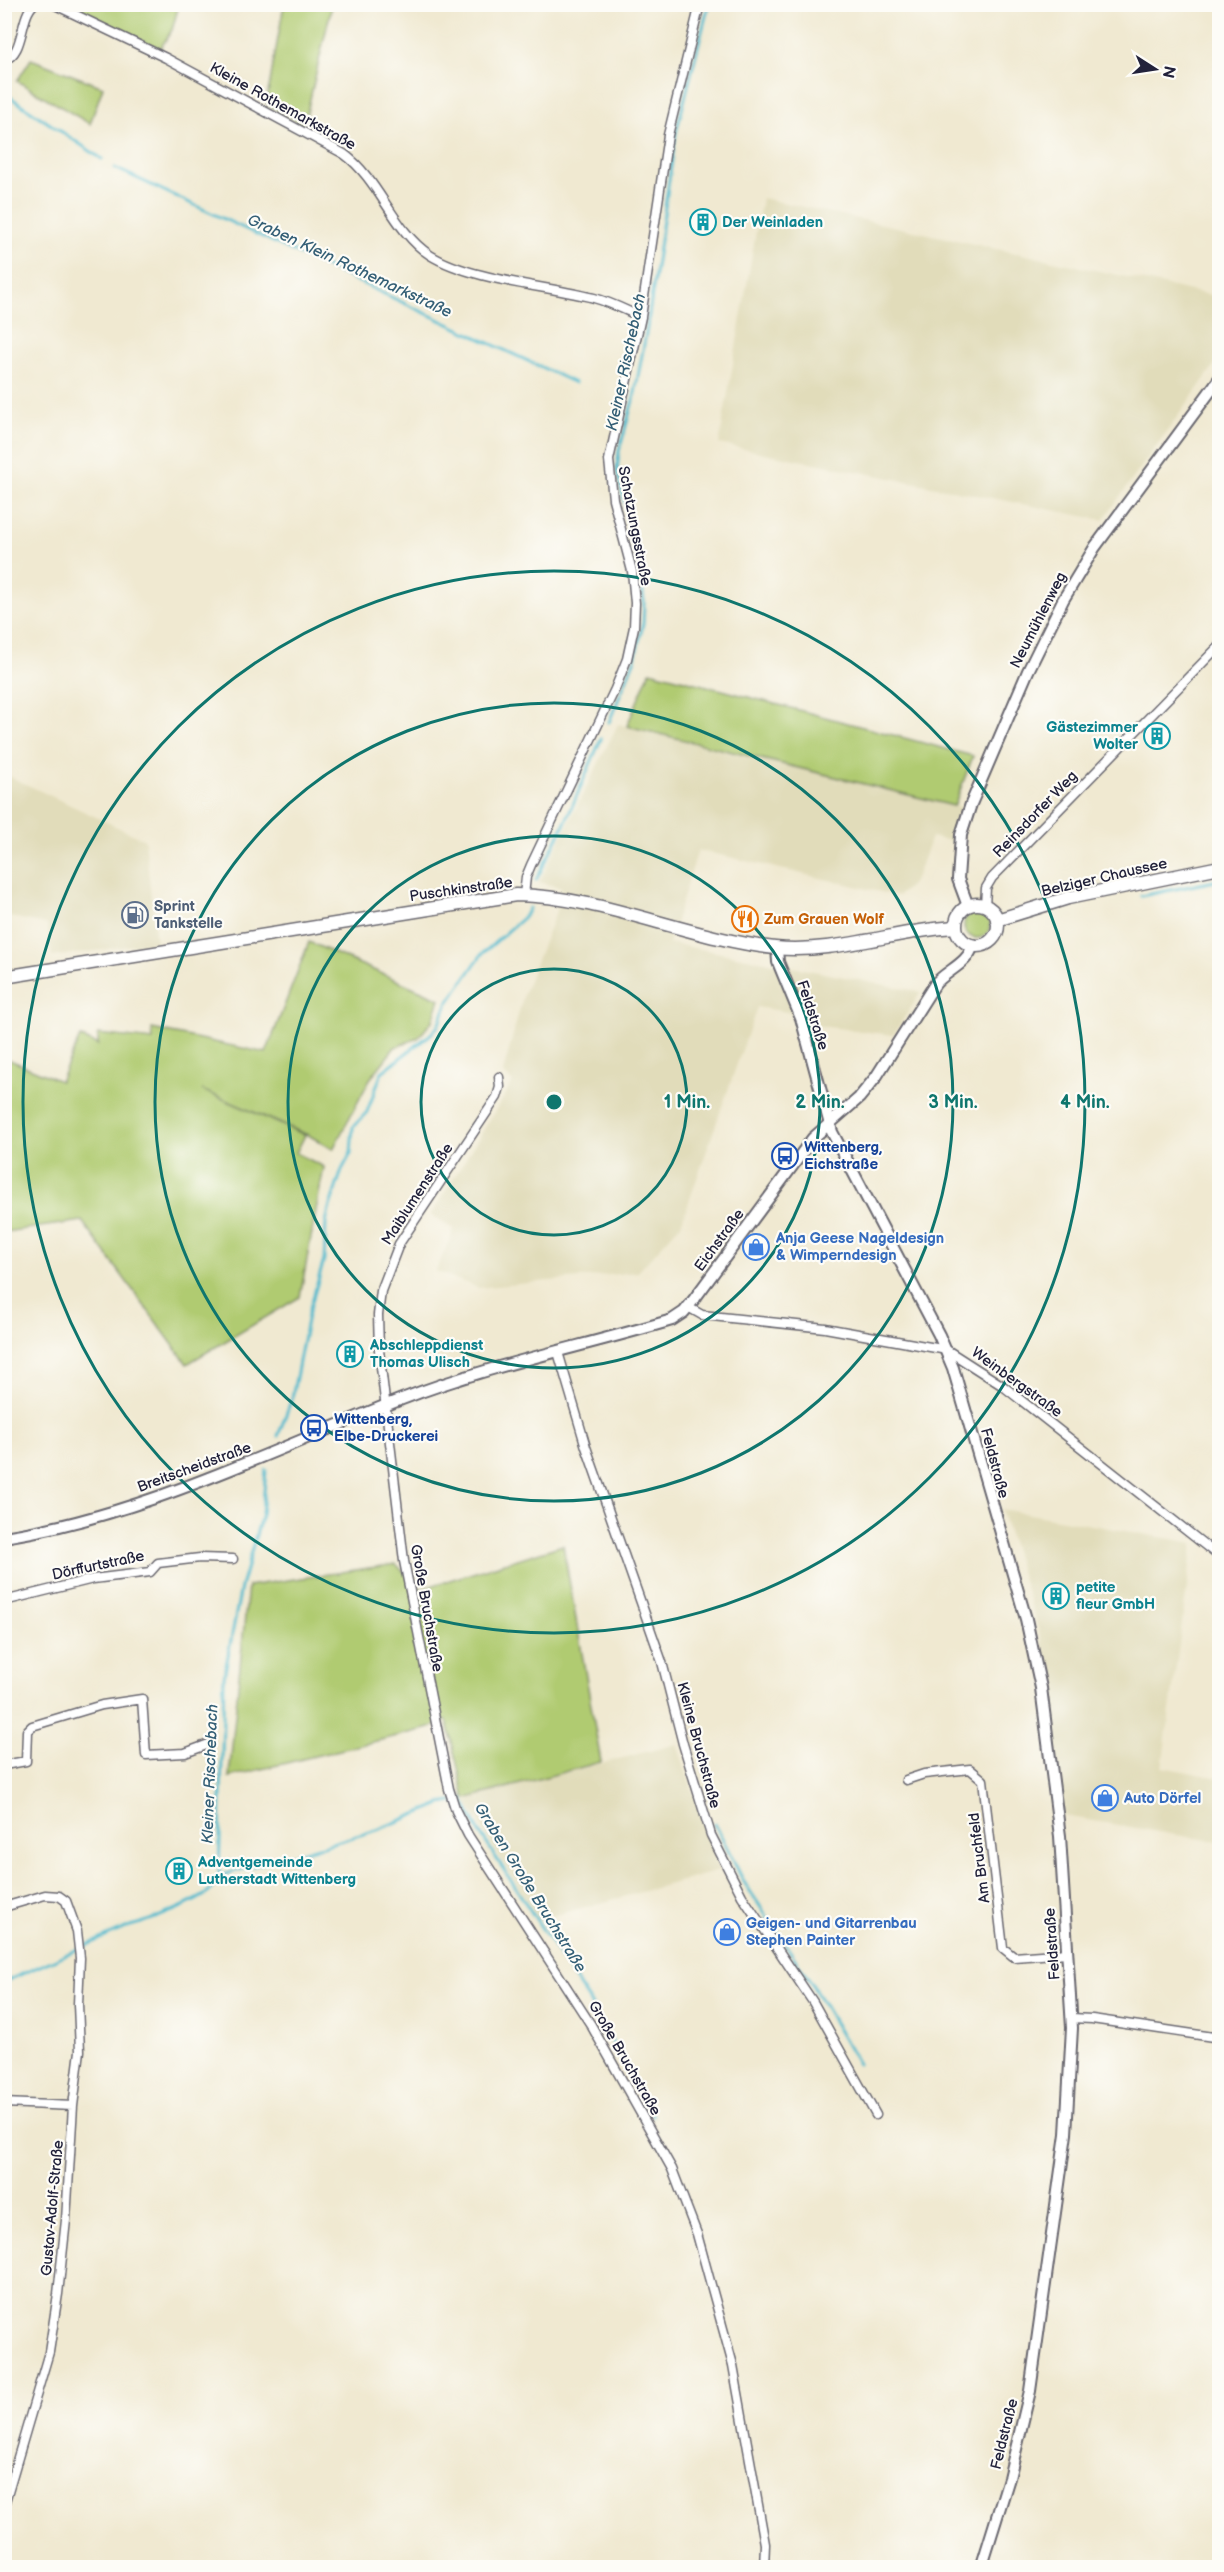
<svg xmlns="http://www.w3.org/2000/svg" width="1224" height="2572" viewBox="0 0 1224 2572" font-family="'Balsamiq Sans',sans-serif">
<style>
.built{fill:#e1dcba}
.grass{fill:#b0cb71;stroke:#697656;stroke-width:1.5}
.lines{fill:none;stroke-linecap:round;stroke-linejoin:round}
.stream{stroke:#50bace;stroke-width:3}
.minor-casing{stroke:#6a6870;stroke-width:11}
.tertiary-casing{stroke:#6a6870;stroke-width:14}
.secondary-casing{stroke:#6a6870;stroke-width:15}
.minor{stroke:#fff;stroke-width:8}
.tertiary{stroke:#fff;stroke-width:10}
.secondary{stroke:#fff;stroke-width:12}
.ring{fill:none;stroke:#0f766e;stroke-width:3}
.labels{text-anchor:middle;stroke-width:4.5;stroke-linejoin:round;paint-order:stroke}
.street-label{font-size:15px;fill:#22223b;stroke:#fdfcf7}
.culture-label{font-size:15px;font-weight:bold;fill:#0d838f;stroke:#fdfcf7;text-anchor:start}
.service-label{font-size:15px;font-weight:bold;fill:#4e5e75;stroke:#fdfcf7;text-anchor:start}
.food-label{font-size:15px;font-weight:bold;fill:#c56008;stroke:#fdfcf7;text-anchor:start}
.transit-label{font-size:15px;font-weight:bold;fill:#164399;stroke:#fdfcf7;text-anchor:start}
.shop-label{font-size:15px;font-weight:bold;fill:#366cbe;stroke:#fdfcf7;text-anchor:start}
.water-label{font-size:16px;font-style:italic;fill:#345f76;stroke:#fdfcf7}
.centre{fill:#0f766e;stroke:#fdfcf7;stroke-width:3}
.ring-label{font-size:18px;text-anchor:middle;font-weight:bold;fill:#0f766e;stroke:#fdfcf7;stroke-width:4.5;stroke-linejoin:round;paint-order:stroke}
</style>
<rect width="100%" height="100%" fill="#fdfcf7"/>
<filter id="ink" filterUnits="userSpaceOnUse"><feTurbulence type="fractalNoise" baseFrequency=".0167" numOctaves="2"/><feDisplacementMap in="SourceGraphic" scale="12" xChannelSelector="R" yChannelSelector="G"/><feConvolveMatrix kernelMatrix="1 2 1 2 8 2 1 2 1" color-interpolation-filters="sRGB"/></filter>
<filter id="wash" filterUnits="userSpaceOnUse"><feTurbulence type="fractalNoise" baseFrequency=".008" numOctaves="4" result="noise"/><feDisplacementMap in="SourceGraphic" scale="24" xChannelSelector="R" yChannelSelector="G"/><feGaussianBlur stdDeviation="1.35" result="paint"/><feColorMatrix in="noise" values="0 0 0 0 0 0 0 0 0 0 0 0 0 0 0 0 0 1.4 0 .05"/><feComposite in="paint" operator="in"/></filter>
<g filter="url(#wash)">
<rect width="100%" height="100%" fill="#f0e9d1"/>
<!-- built -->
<path class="built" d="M762,198L1219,297V359L1103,520L719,444Z
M618,724L961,807L952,841L931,837L918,873L911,885L898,896L698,850L669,943L921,992L893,1035L813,1025L810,1016L757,1007L681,1224L638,1272L478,1288L436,1271L454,1229L431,1215L513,1082L503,1073L524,993L555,914L562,888L539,882Z
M4,774L145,840L156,942L52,957L47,924L5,916Z
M1001,1509L1193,1543L1162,1767L1219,1778V1842L1064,1816L1041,1638Z
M677,1744L719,1871L537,1920L465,1799Z"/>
<!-- grass -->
<path class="grass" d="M80,5V4L179,5L172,30L160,49L78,10Z
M284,5H332L304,125L266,104Z
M31,59L103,87L90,124L17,81Z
M650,671L973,756L954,806L627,726Z
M964 925a13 13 0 1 1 26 0a13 13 0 1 1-26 0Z
M309,942L440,999L433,1020L418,1038L395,1047L370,1079L333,1149L308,1135L202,1090L305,1135L296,1153L324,1167L300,1297L187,1364L82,1221L5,1232V1058L60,1081L80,1037L98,1045V1034L153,1040L152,1029L266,1053Z
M563,1545L601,1762L465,1799L447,1720L430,1728L229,1777L248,1586L396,1564L421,1589Z"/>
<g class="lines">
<!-- stream -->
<path class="stream" d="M4,93L102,159
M115,168L575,383
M609,722L635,659L643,624L644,601L638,556L617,471L619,451L635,393L647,328L676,133L709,4
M536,880L565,823L601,739
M1141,896L1220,880
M278,1436L292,1398L308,1315L324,1260L326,1223L329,1209L342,1170L351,1153L353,1127L367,1112L382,1072L431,1034L438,1026L447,1004L482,954L525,916L529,908
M715,1824L744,1882L813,1986L858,2064
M219,1876L377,1830L441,1804L463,1800L480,1833L588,1999L653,2116
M4,1982L130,1926C148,1922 195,1903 209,1892C214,1888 216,1882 219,1876L224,1677L241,1587L262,1514L266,1470"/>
</g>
</g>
<g filter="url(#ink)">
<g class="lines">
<defs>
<path id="minor" d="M53,4L166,58L344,154C380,180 393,231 430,255C470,280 547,286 594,298C610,302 625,310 641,317
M4,60C25,54 19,17 34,4
M524,895L526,877L531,865L615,689L627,659L634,627L635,603L632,571L613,499L609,460L641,317L668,135L700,4
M985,906L986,888L992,878L1220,645
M499,1077L500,1087L497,1097L399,1244L381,1291L378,1315L379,1350L404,1561L449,1789L456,1811L468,1835L591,2025L672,2169L697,2234L733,2365L765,2544L764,2568
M688,1307L702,1315L825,1328L947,1350L1003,1386L1220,1557
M558,1352L586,1447L662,1662L683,1744L711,1835L742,1896L813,2002L876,2115
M4,1601L93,1579L150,1572L158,1563L200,1558L233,1559
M4,1765L26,1761L27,1731L32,1726L102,1705L142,1699L146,1755L185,1753L209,1744
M906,1780L924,1774L970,1769L983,1780L1003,1948L1014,1957L1067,1953
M4,1907L45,1895L59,1896L66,1901L77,1931L80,1958L78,2004L80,2051L73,2106L66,2220L58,2294L49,2352L4,2505
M1071,2018L1092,2019L1220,2038
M4,2103L73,2106"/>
<path id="tertiary" d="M968,906L958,879L961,835L971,804L1028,671L1063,600L1095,547L1220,378
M777,948L778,962L801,1018L832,1132L939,1335L953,1368L1026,1619L1041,1688L1060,1836L1072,2028L1066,2134L1030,2391L1009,2478L981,2568
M4,1537C145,1515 271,1450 402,1399C489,1365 582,1347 672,1320L684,1312L695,1298L813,1138L859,1098L876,1077L935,984C947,970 968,964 973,945"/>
<path id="secondary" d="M956 925a21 21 0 1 1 42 0a21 21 0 1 1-42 0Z
M997,920L1068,898L1220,867
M4,977L516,895C601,896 690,939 775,948C837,954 896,930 956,927"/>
</defs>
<!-- minor casing -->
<use href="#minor" class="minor-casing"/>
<!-- tertiary casing -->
<use href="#tertiary" class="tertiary-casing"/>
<!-- secondary casing -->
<use href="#secondary" class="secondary-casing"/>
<!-- minor -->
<use href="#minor" class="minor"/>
<!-- tertiary -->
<use href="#tertiary" class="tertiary"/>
<!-- secondary -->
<use href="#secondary" class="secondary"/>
</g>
</g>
<!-- distance rings -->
<g class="ring">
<circle cx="554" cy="1102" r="133"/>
<circle cx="554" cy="1102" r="266"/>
<circle cx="554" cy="1102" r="399"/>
<circle cx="554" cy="1102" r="531"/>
</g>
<!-- icons -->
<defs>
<symbol id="building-ring" viewBox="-11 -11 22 22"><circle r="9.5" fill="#fdfcf7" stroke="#0f9aa8" stroke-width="1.5"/><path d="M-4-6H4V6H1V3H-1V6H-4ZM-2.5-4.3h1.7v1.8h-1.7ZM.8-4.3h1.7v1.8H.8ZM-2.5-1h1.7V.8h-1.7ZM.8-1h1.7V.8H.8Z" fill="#0f9aa8"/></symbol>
<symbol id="fuel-ring" viewBox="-11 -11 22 22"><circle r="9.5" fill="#fdfcf7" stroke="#5c6f8a" stroke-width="1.5"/><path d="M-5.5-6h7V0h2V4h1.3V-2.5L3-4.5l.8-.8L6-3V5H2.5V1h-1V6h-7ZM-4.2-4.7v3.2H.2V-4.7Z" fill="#5c6f8a"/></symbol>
<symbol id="restaurant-ring" viewBox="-11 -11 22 22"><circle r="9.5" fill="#fdfcf7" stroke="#e8710a" stroke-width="1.5"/><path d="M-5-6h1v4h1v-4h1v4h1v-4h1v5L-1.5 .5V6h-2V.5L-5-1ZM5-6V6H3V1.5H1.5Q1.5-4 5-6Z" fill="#e8710a"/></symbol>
<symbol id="bus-ring" viewBox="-11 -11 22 22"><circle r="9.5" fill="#fdfcf7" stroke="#1a4fb4" stroke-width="1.5"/><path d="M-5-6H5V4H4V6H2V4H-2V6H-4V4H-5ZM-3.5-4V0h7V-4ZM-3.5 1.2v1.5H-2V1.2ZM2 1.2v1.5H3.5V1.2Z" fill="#1a4fb4"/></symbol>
<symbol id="shop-ring" viewBox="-11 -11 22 22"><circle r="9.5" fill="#fdfcf7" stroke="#3f7fe0" stroke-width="1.5"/><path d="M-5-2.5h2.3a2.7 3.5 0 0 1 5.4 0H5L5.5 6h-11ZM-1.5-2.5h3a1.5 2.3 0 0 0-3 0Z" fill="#3f7fe0"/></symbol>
</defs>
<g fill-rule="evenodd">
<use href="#building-ring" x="688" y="207" width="30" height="30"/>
<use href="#building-ring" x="1142" y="721" width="30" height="30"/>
<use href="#fuel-ring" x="120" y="900" width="30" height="30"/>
<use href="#restaurant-ring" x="730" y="904" width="30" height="30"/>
<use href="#bus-ring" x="770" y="1141" width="30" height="30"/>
<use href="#shop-ring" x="741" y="1232" width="30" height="30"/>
<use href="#building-ring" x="335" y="1339" width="30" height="30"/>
<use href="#bus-ring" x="299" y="1413" width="30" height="30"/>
<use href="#building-ring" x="1041" y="1581" width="30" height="30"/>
<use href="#shop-ring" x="1090" y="1783" width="30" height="30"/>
<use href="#building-ring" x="164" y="1856" width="30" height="30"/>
<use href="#shop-ring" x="712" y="1917" width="30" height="30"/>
</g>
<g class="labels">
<!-- street labels -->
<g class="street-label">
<text transform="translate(283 106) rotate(29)" y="5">Kleine Rothemarkstraße</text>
<text transform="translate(635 526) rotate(79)" y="5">Schatzungsstraße</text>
<text transform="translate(1038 620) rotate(-63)" y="5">Neumühlenweg</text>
<text transform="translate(1035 814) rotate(-46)" y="5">Reinsdorfer Weg</text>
<text transform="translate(1104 877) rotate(-13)" y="5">Belziger Chaussee</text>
<text transform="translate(461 889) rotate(-8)" y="5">Puschkinstraße</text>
<text transform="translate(813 1015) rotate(72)" y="5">Feldstraße</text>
<text transform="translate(417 1194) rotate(-57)" y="5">Maiblumenstraße</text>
<text transform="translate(719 1240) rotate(-54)" y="5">Eichstraße</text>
<text transform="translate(1017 1382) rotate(36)" y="5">Weinbergstraße</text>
<text transform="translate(995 1463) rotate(75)" y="5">Feldstraße</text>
<text transform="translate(194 1467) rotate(-20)" y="5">Breitscheidstraße</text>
<text transform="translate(98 1565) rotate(-12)" y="5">Dörffurtstraße</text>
<text transform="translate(427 1608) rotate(80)" y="5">Große Bruchstraße</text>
<text transform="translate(699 1745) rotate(75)" y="5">Kleine Bruchstraße</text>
<text transform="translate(979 1858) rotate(-97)" y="5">Am Bruchfeld</text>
<text transform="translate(1052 1944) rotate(-94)" y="5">Feldstraße</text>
<text transform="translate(625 2058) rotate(60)" y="5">Große Bruchstraße</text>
<text transform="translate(52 2208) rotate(-85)" y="5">Gustav-Adolf-Straße</text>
<text transform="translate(1004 2434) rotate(-76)" y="5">Feldstraße</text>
</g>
<!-- culture labels -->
<g class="culture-label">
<text x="722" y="227">Der Weinladen</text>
<text x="1138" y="732" text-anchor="end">Gästezimmer<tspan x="1138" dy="17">Wolter</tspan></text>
<text x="370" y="1350">Abschleppdienst<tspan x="370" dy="17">Thomas Ulisch</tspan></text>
<text x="1076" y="1592">petite<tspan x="1076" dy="17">fleur GmbH</tspan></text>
<text x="198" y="1867">Adventgemeinde<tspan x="198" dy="17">Lutherstadt Wittenberg</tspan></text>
</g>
<!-- service labels -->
<g class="service-label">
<text x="154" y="911">Sprint<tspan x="154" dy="17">Tankstelle</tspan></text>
</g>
<!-- food labels -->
<g class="food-label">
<text x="764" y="924">Zum Grauen Wolf</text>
</g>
<!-- transit labels -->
<g class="transit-label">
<text x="804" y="1152">Wittenberg,<tspan x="804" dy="17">Eichstraße</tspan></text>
<text x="334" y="1424">Wittenberg,<tspan x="334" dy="17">Elbe-Druckerei</tspan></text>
</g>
<!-- shop labels -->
<g class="shop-label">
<text x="776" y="1243">Anja Geese Nageldesign<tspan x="776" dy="17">&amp; Wimperndesign</tspan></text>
<text x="1124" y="1803">Auto Dörfel</text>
<text x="746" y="1928">Geigen- und Gitarrenbau<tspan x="746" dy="17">Stephen Painter</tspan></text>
</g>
<!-- water labels -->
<g class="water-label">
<text transform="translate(350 265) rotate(25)" y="6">Graben Klein Rothemarkstraße</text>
<text transform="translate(625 362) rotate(-78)" y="6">Kleiner Rischebach</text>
<text transform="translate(209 1774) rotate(-88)" y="6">Kleiner Rischebach</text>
<text transform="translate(531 1887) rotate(58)" y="6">Graben Große Bruchstraße</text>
</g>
</g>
<circle cx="554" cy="1102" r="9" class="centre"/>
<g class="ring-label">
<text x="687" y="1108">1 Min.</text>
<text x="820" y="1108">2 Min.</text>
<text x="953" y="1108">3 Min.</text>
<text x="1085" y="1108">4 Min.</text>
</g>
<!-- margin -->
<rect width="1224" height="2572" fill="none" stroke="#fdfcf7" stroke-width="24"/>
<!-- north arrow -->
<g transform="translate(1155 69) rotate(102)" stroke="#fdfcf7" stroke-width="4.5" paint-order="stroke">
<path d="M0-4.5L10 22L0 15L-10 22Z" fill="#22223b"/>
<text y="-9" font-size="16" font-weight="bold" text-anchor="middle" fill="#22223b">N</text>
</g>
</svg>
